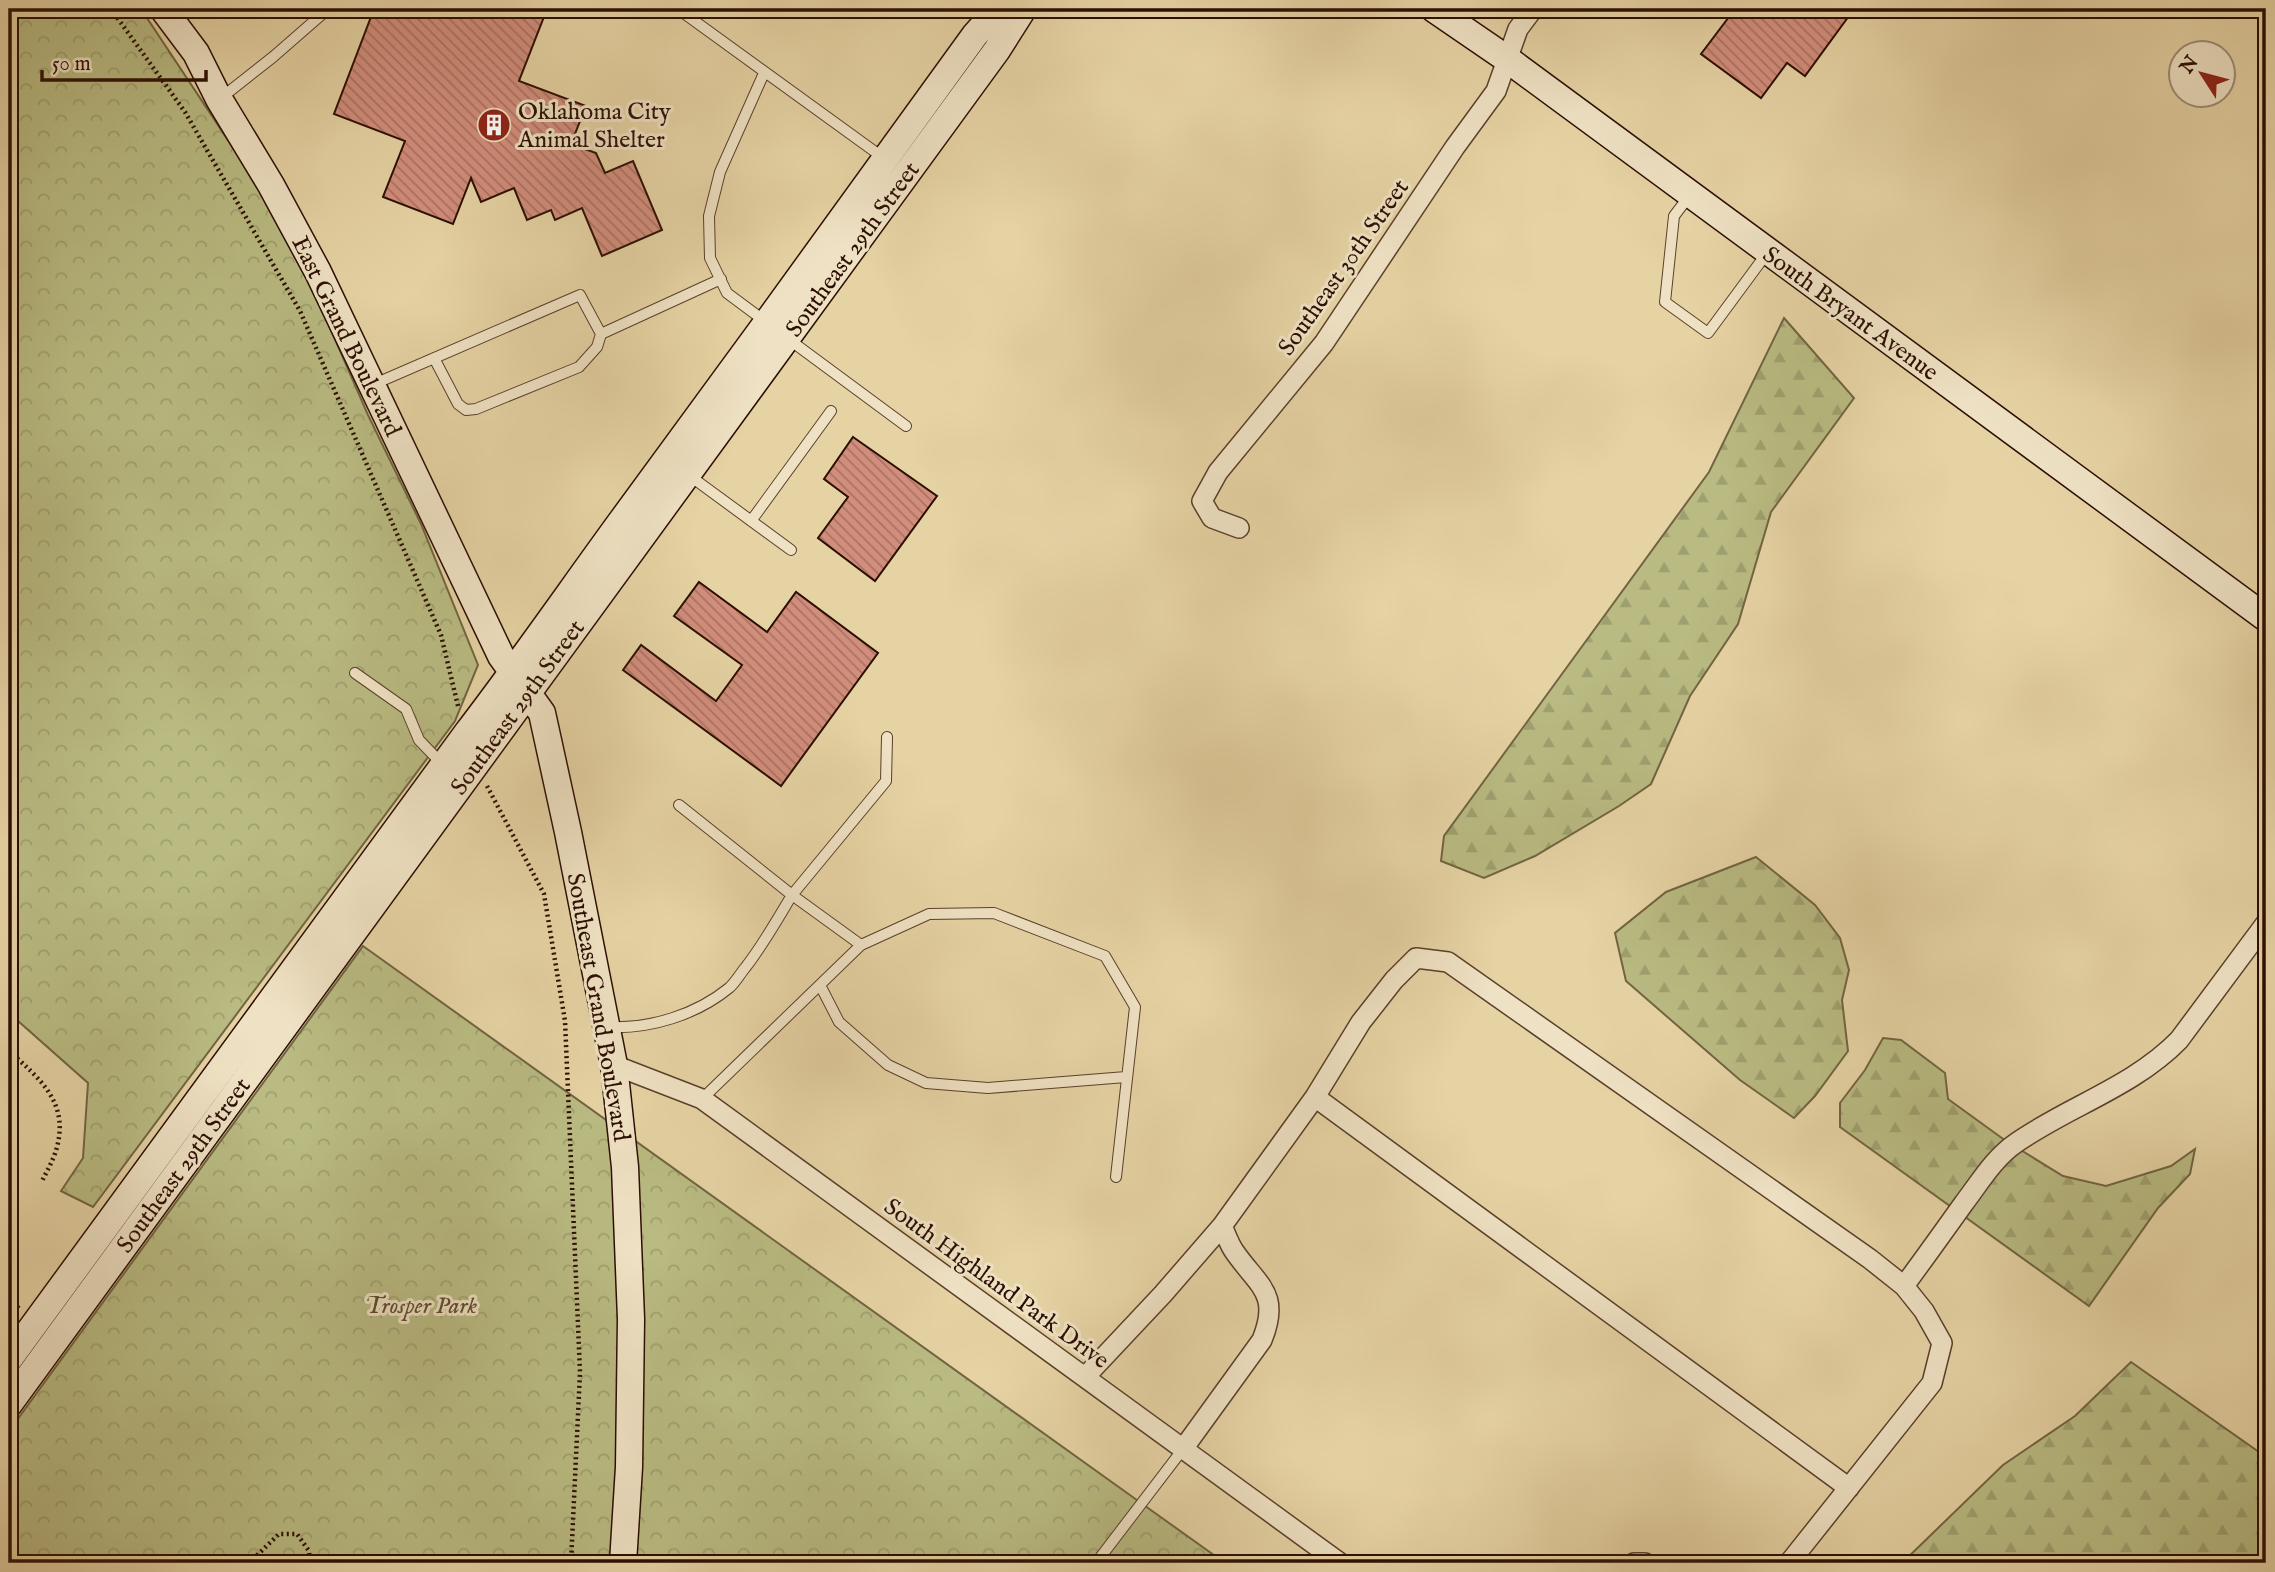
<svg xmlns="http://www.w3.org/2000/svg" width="2275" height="1572" viewBox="0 0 2275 1572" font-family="'IM FELL English',serif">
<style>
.forest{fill:url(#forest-firs);stroke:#726442;stroke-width:2}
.park{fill:url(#park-crowns);stroke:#726442;stroke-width:2}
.building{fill:url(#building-back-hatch);stroke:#2c0e03;stroke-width:2}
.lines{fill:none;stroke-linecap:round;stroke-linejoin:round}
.lane-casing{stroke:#5a3f2b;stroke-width:12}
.street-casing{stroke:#5a3f2b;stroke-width:22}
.secondary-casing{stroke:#2c0e03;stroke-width:29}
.path{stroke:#2c0e03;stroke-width:4.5;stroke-dasharray:2 3.5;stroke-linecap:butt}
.lane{stroke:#efe2c4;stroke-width:10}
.street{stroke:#efe2c4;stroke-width:19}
.secondary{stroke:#efe2c4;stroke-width:26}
.labels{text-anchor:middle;stroke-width:6;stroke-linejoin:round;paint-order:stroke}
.poi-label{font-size:24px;fill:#2c0e03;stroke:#efe2c4;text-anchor:start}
.street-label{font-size:24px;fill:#2c0e03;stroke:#efe2c4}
.park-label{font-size:24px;font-style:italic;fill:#5d4b2f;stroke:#efe2c4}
</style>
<defs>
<pattern id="forest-firs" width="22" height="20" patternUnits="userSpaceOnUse" patternTransform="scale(1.75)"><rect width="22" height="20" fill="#b9bb82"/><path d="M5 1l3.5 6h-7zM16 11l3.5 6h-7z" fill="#9fa06f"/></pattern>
<pattern id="park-crowns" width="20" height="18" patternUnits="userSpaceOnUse" patternTransform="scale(1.75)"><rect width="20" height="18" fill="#b9bb82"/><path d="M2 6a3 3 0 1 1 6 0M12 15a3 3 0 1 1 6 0" fill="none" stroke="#9fa06f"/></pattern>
<pattern id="building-back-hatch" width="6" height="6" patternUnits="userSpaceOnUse" patternTransform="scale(1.75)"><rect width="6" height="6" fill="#d28e7c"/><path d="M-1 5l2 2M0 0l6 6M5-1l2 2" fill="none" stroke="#ab7263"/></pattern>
</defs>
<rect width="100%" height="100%" fill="#e6d3a4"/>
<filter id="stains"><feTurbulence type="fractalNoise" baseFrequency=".00286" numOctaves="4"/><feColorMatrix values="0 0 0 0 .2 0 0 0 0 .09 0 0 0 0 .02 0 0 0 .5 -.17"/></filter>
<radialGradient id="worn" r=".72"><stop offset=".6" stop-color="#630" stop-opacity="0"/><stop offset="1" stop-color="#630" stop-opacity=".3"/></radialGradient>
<!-- forest -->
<path class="forest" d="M1784,318L1854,398L1771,512L1738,624L1690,696L1651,784L1619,806L1535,856L1484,878L1441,861L1444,836L1709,472Z
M1756,857L1815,905L1840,938L1849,970L1842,1000L1848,1051L1815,1096L1794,1118L1740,1080L1626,981L1615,933L1666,892Z
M1883,1038L1901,1040L1945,1073L1948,1099L2006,1141L2063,1176L2106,1186L2171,1166L2195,1149L2190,1174L2158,1208L2089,1306L1840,1127V1103L1865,1070Z
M2131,1362L2266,1457V1563H1902L2003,1465L2075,1416Z"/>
<!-- park -->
<path class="park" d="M9,9H141L265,196L314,291L368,415L421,524L478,665L455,721L93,1207L61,1191L83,1158L88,1083L9,1013Z
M363,946L1162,1518L1225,1563H9V1431Z"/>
<!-- building -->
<path class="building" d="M374,9H547L519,81L586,106L571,144L596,153L605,173L633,161L662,230L602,256L582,208L555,220L551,210L527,220L514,188L481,202L471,178L453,224L383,197L405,141L334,114Z
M1735,9H1854L1805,76L1787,63L1761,98L1701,54Z
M853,437L937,496L875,581L818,538L848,497L824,479Z
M699,582L767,632L796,592L878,653L781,786L623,670L641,645L716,701L742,665L674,616Z"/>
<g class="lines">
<defs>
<path id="lane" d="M678,9L885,159
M764,73L720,172L709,216L710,258L727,293L766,322
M221,98L273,57L328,9
M1690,195L1674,216L1665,302L1708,333L1767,253
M787,338L906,426
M434,358L458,404L466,410L476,409L579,367L597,347L601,334
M372,385L580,295L601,334L721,279
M690,476L791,550
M751,521L831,411
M355,673L406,709L419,740L443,765
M679,805L792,895L886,781L887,737
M861,945L929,914L994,913L1105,956L1135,1007L1116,1177
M820,985L839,1022L888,1065L926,1083L988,1088L1126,1077
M608,1027C650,1029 696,1015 729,988C735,983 740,974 745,968C763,945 777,920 792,895L861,945L702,1099
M1096,1563L1183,1449"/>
<path id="street" d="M1239,528L1212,518L1202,501L1218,472L1324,343L1455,147L1496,91L1518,29L1533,9
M614,1065L702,1099L1340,1563
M1315,1097L1849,1488
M1904,1286C1924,1259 1944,1231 1964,1203C1980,1182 1994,1158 2016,1143C2069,1106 2133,1087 2179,1040L2266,923
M1085,1377L1163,1294L1222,1226L1315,1097L1361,1022L1394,980L1416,958L1448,962L1870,1259L1904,1286L1924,1311L1942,1343L1932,1383L1789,1563
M1183,1449L1262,1340C1281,1293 1258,1286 1234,1251C1229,1244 1226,1234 1222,1226
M1634,1563H1645"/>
<path id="secondary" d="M163,9L196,53L219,99L271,185L318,272L501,656L542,713L568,832L614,1065L625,1167L631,1319L629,1467L623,1563
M1434,9L1507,59L2266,618
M9,1359L467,733C520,664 569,593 620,523C739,361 858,198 975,35L998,9
M9,1404L997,50L1023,9"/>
</defs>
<!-- lane casing -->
<use href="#lane" class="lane-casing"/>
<!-- street casing -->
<use href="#street" class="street-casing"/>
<!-- secondary casing -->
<use href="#secondary" class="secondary-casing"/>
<!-- path -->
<path class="path" d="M111,9L185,112L300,311L441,635L458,706
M487,786L544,894L565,1021L580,1372L571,1563
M9,1051C39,1078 69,1102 57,1147C54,1159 47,1171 41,1183
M9,1300L20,1309
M249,1563L279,1534H297L309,1551L310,1563"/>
<!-- lane -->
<use href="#lane" class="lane"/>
<!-- street -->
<use href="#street" class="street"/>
<!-- secondary -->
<use href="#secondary" class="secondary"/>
</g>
<!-- icons -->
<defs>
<symbol id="building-disc" viewBox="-11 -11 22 22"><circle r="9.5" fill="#8f2418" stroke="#efe2c4"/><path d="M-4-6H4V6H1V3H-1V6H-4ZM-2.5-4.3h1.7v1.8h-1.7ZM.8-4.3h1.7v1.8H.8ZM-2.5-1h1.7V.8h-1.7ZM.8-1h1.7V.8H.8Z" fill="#fff"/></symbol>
</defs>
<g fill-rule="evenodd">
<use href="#building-disc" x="475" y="106" width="38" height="38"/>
</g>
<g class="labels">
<!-- poi labels -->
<g class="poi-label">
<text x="518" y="119">Oklahoma City<tspan x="518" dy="28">Animal Shelter</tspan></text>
</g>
<!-- street labels -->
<g class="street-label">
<text transform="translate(852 249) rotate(-54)" y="8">Southeast 29th Street</text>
<text transform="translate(1343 267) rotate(-55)" y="8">Southeast 30th Street</text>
<text transform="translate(1851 313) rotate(36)" y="8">South Bryant Avenue</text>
<text transform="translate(347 336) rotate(64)" y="8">East Grand Boulevard</text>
<text transform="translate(517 707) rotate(-54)" y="8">Southeast 29th Street</text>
<text transform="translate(599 1007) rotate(80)" y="8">Southeast Grand Boulevard</text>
<text transform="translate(183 1165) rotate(-54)" y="8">Southeast 29th Street</text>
<text transform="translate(997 1283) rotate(36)" y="8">South Highland Park Drive</text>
</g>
<!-- park labels -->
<g class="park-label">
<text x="421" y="1313">Trosper Park</text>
</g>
</g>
<!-- margin -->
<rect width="2275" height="1572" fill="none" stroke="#e6d3a4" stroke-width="35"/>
<rect x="10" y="10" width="2254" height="1551" fill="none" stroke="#2c0e03" stroke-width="3.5"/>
<rect x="18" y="18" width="2240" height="1537" fill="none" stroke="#2c0e03" stroke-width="2"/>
<!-- north arrow -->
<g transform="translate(2202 74) rotate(306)"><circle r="33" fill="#efe2c4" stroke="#a18d77" stroke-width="2"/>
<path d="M0-5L12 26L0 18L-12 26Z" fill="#8f2418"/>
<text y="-10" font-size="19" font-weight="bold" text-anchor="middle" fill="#2c0e03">N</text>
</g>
<!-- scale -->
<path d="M42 70v10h164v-10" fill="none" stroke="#2c0e03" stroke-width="3.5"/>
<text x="52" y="70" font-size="21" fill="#2c0e03" stroke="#efe2c4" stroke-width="5" paint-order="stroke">50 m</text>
<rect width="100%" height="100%" filter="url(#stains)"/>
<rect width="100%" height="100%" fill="url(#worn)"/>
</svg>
